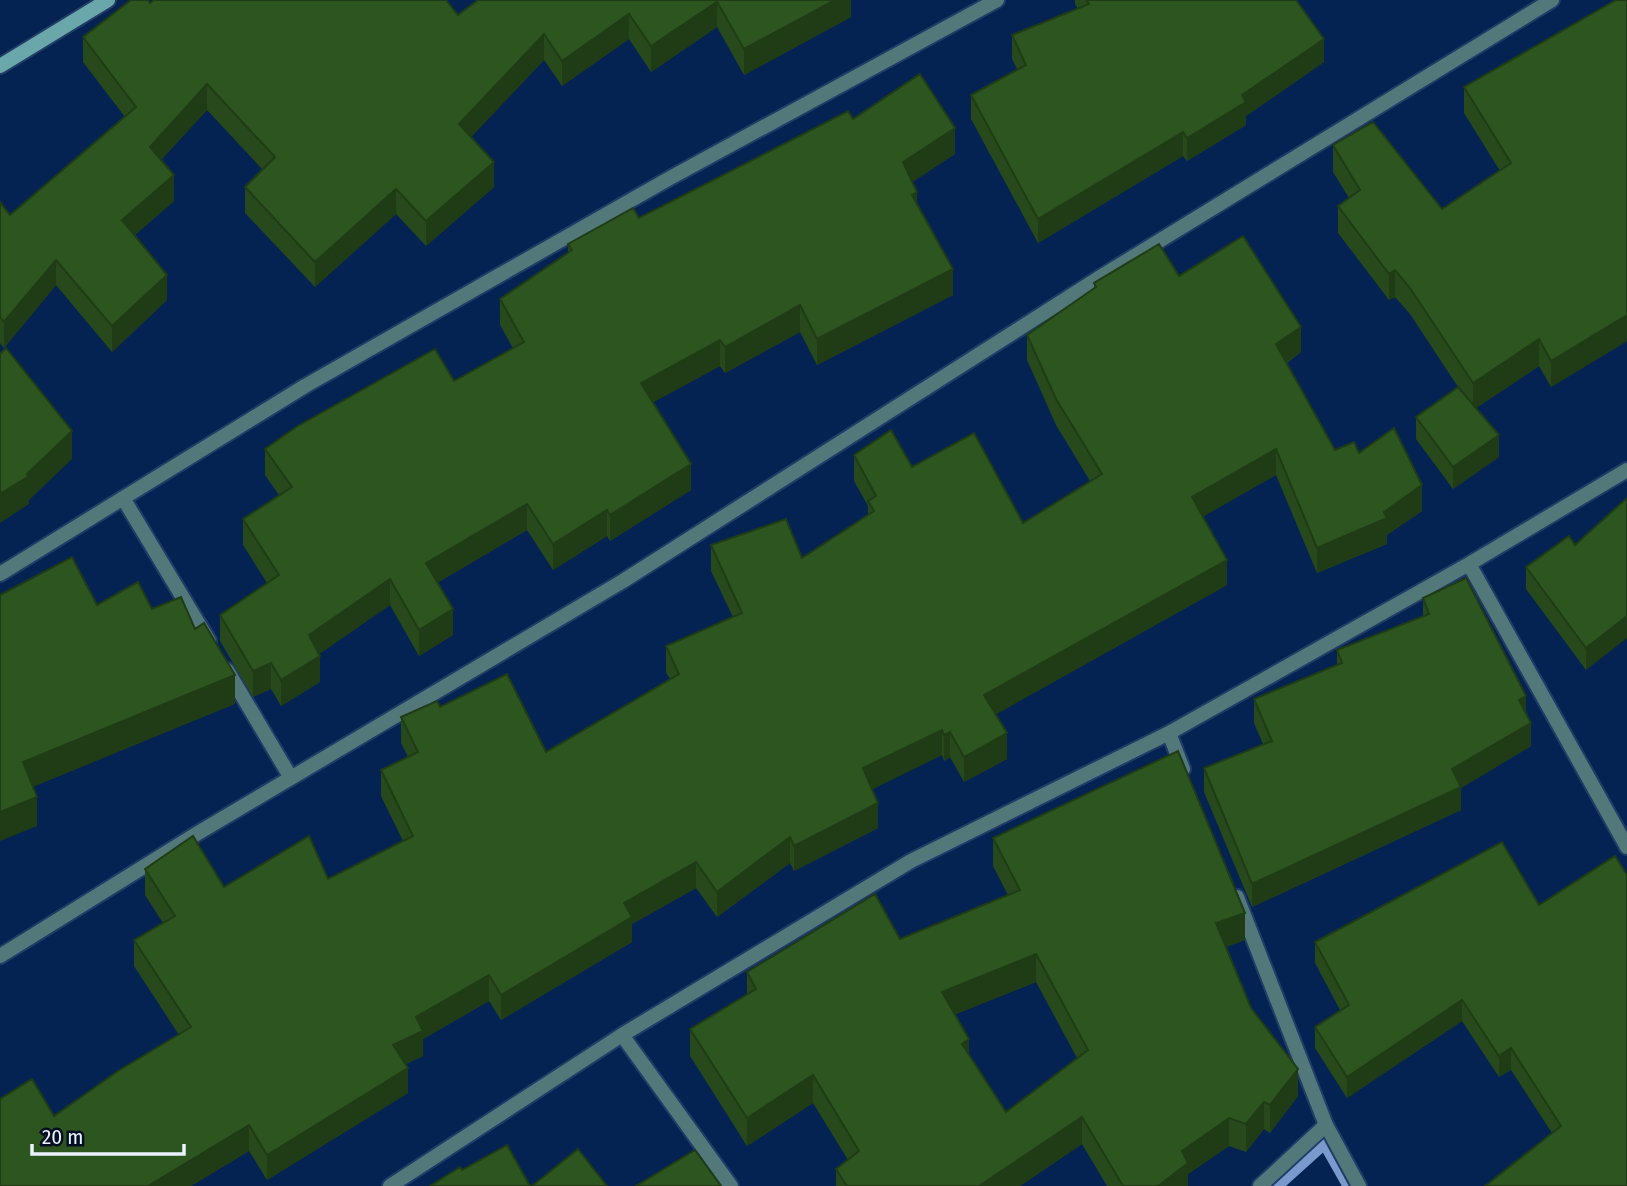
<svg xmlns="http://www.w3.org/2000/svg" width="1627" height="1186" viewBox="0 0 1627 1186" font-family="'Fira Sans Condensed',sans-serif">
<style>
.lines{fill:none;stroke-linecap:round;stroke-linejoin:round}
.stream{stroke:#7a9acd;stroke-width:16}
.minor-casing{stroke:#203c67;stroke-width:18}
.secondary-casing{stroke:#203c67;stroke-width:18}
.minor{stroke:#53787a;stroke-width:14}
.secondary{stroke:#6aa7aa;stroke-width:14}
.wall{fill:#27491c;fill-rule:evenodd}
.shaded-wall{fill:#203c16}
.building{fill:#2d5520;stroke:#203c16;stroke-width:2;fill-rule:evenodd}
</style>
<rect width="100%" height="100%" fill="#042352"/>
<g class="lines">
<!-- stream -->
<path class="stream" d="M1274,1186L1325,1140L1351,1186"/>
<defs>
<path id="minor" d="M123,498L209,641
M1469,564L1627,847
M0,574L305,386L670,178L997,0
M227,670L291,778
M1169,733L1183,769
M1237,897L1326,1125L1359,1186
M0,956L198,833L623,581L1102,276L1552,0
M622,1035L731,1186
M390,1186L622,1035L911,861L1169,733L1469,564L1627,470
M1260,1186L1326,1125"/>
<path id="secondary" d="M0,66L108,0"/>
</defs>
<!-- minor casing -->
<use href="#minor" class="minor-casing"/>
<!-- secondary casing -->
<use href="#secondary" class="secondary-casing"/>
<!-- minor -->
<use href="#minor" class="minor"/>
<!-- secondary -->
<use href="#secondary" class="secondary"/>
</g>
<!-- wall -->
<path class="wall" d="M478,0H851V17L744,75L717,27L651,72L629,39L562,86L544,60L471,137L494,187L426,246L396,214L315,287L245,213V187L262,169L207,110L161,160L174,201L135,235L167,300L112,352L56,285L4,348L0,343V202L10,215L125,117L83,62V37L150,3L458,15Z
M1075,0H1296L1324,62L1246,116V125L1187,161L1183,156L1038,243L971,119V95L1017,69L1012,59V35L1078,9L1075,4Z
M1627,0V341L1551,387L1539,366L1476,408L1499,457L1453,489L1416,439V417L1458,387L1410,314L1395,297L1389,300L1338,233V206L1349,198L1333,172V145L1442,209L1500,171L1464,113V87Z
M853,119L955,154L912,182L917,206L953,295L817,365L800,332L725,373L720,366L653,402L691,490L610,541L607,536L553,570L527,530L437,583L453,635L419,656L390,605L319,654L320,682L281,706L271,689L253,697L220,641V615L267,583L243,545V519L279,495L265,475V449L454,381L513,348L500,325V299L568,253V244L639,218Z
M1179,276L1301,352L1287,363L1335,450L1359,453L1422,511L1387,535V544L1317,573L1276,475L1203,516L1227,585L996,714L1007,759L964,782L950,757L944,761L942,755L872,789L878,828L794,871L790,863L717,917L696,888L632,924V942L501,1020L489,1001L423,1039V1056L406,1064L408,1093L267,1180L249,1151L191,1186H0L54,1116L179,1035L134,966V940L163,923L145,895V869L224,887L328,879L403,841L381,796V770L408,757L401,743V717L440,707L546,752L670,679L666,672V646L733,617L711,571V545L802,558L868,515V506L854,481V455L912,467L1023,523L1090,481L1056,425L1027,360V335L1094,289V283Z
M1627,498L1586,670L1526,589V567L1575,545Z
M1423,598L1526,713L1531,746L1461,788V810L1252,907L1204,792V768L1263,744L1254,723V699L1337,665V650L1423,616Z
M993,838L1245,940L1226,947L1251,1008L1298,1096L1270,1133L1264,1129L1246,1152L1229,1146L1188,1174V1186H1107L1082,1144L1020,1186H836V1169L848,1160L813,1103L747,1146L690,1056V1029L747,994V972L900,939L1008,895L993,866ZM1036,982L1077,1058L1006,1112L969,1055L955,1014Z
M1502,842L1627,1186L1552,1133L1511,1070L1499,1077L1462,1021L1347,1098L1315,1048V1027L1340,1010L1315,963V942Z"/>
<!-- shaded-wall -->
<path class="shaded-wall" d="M835,0H851V17L744,75V49Z
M717,2V27L651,72V46Z
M629,14V39L562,86V61Z
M544,34V60L459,150V124Z
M1324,39V62L1246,116V125L1187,161V138L1242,95Z
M207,84V110L150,172V147Z
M955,128V154L903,188V162Z
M1183,132V156L1038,243V219Z
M494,162V187L426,246V221Z
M174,175V201L122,246V220Z
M396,189V214L315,287V262Z
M917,192V218L912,195Z
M56,260V285L4,348V322Z
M953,269V295L817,365V339Z
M1395,270V297L1389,300V274Z
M167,275V300L112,352V326Z
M800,305V332L725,373V347Z
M1627,315V341L1551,387V361Z
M1301,327V352L1276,369V344Z
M1539,339V366L1473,410V383Z
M720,340V366L641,409V383Z
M72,431V459L29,500V504L0,523V494L27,474Z
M1499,435V457L1453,489V467Z
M1276,449V475L1192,523V497Z
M691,464V490L610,541V515Z
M1422,485V511L1387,535V544L1317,573V548L1384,512Z
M527,504V530L426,589V563Z
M607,510V536L553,570V544Z
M1227,560V585L984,721V695Z
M390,579V605L309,661V635Z
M453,609V635L419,656V630Z
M1627,616V638L1586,670V648Z
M320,656V682L281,706V680Z
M271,663V689L253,697V671Z
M235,675V704L23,791V762Z
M1526,696V719L1519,700Z
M1531,723V746L1461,788V810L1252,907V884Z
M942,730V755L863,794V768Z
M950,732V757L944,761V735Z
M1007,733V759L964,782V757Z
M37,797V826L0,841V812Z
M878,803V828L794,871V846Z
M790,837V863L717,917V892Z
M696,862V888L632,924V942L501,1020V995L624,903Z
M1245,913V940L1216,950V923Z
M1036,954V982L942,1020V992Z
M489,975V1001L423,1039V1056L393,1070V1045L416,1017Z
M1462,1000V1021L1347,1098V1077Z
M969,1039V1067L962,1044Z
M1511,1048V1070L1499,1077V1056Z
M408,1068V1093L267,1180V1155Z
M1298,1069V1096L1270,1133V1105Z
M813,1075V1103L747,1146V1118Z
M1264,1102V1129L1246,1152V1124Z
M1082,1117V1144L1020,1186H979Z
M1229,1118V1146L1188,1174V1186H1158L1182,1151Z
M249,1125V1151L191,1186H148Z"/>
<!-- building -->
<path class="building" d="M131,0H148L150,3L154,0H446L458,15L478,0H835L744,49L717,2L651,46L629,14L562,61L544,34L459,124L494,162L426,221L396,189L315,262L245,187L275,157L207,84L150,147L174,175L122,220L167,275L112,326L56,260L4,322L0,317V202L10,215L136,107L83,37Z
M1086,0H1296L1324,39L1242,95L1246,102L1187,138L1183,132L1038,219L971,95L1026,65L1012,35L1089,4Z
M1616,0H1627V315L1551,361L1539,339L1473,383L1410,288L1395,270L1389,274L1338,206L1360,190L1333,145L1373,122L1442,209L1511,163L1464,87Z
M920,74L955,128L903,162L917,192L912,195L953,269L817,339L800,305L725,347L720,340L641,383L691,464L610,515L607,510L553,544L527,504L426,563L453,609L419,630L390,579L309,635L320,656L281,680L271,663L253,671L220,615L279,575L243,519L292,487L265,449L296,427L435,349L454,381L524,342L500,299L572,250L568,244L633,208L639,218L848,111L853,119Z
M1243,236L1301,327L1276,344L1335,450L1354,442L1359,453L1394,428L1422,485L1384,512L1387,518L1317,548L1276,449L1192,497L1227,560L984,695L1007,733L964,757L950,732L944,735L942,730L863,768L878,803L794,846L790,837L717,892L696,862L624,903L632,917L501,995L489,975L416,1017L423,1031L393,1045L408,1068L267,1155L249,1125L148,1186H0V1099L32,1079L54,1116L118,1071L191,1027L134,940L175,916L145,869L193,836L224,887L309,836L328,879L413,836L381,770L418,752L401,717L437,701L440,707L507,674L546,752L679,674L666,646L742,613L711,545L786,519L802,558L874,511L868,501L876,496L854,455L891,430L912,467L974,433L1023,523L1102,474L1056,399L1027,335L1096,287L1094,283L1159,244L1179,276Z
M6,348L72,431L27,474L29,476L0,494V354Z
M1458,387L1499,435L1453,467L1416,417Z
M1627,498V616L1586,648L1526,567L1569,536L1575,545Z
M72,557L97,605L138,582L152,609L181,597L195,629L204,623L235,675L23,762L37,797L0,812V595Z
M1466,578L1526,696L1519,700L1531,723L1452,769L1461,787L1252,884L1204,768L1272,741L1254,699L1342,663L1337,650L1429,614L1423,598Z
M1178,751L1245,913L1216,923L1251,1008L1298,1069L1270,1105L1264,1102L1246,1124L1229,1118L1182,1151L1188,1163L1158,1186H1123L1082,1117L979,1186H847L836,1169L859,1151L813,1075L747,1118L690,1029L756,989L747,972L875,894L900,939L1020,890L993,838ZM1036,954L1088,1050L1006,1112L962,1044L969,1039L942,992Z
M1502,842L1539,905L1615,856L1627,875V1186H1485L1561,1126L1511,1048L1499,1056L1462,1000L1347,1077L1315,1027L1349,1005L1315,942Z
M507,1145L530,1186H430L460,1167L462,1170Z
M578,1149L607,1186H532Z
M695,1150L721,1186H636Z"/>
<!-- scale -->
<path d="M32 1144v10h152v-10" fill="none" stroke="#eaf2ff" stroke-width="3.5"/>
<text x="42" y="1144" font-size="21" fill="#eaf2ff" stroke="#030e23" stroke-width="5" paint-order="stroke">20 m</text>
</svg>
